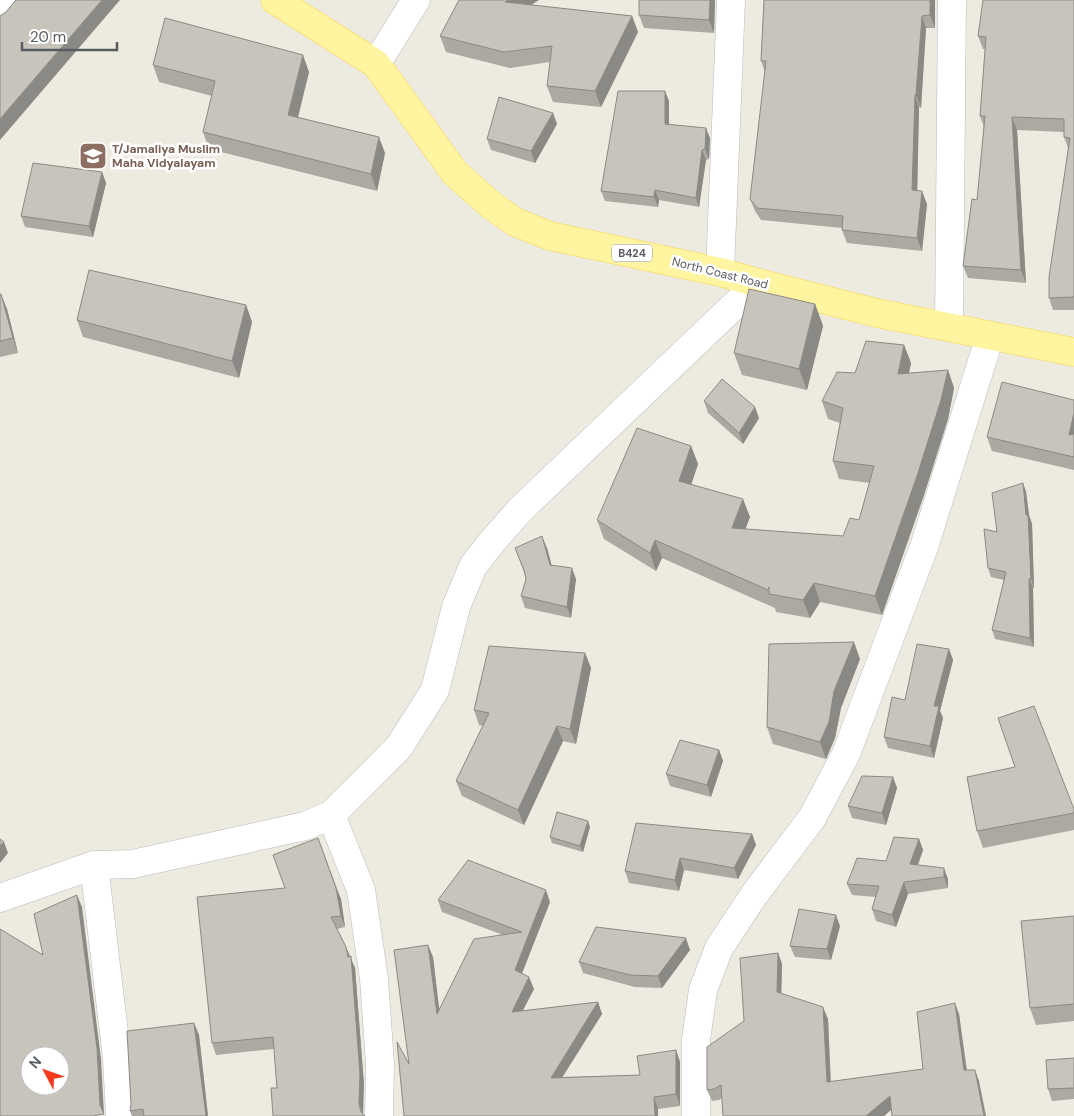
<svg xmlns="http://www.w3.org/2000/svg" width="1074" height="1116" viewBox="0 0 1074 1116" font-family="'DM Sans',sans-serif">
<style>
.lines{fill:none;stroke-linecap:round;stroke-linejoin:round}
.minor-casing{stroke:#b7babf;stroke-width:29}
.major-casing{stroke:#fbd24a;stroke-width:29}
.minor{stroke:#fff;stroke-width:28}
.major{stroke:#fff5a1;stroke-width:28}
.wall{fill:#aba9a2}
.shaded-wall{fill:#8b8984}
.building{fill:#c7c4bc;stroke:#8b8984;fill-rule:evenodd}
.labels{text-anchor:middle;stroke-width:5;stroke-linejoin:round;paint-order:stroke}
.shield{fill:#fff;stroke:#8a8d90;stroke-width:1}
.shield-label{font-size:11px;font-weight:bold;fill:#585c61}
.education-label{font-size:12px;font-weight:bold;fill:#785e54;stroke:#fff;text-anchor:start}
.street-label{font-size:12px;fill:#585c61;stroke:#fff}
</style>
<rect width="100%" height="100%" fill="#edeadf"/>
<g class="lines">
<defs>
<path id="minor" d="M0,16L14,0
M376,64L416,0
M720,272L731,0
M949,327L952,0
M331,815L361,890L374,979L380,1064L379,1116
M94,865L117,1058L120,1116
M0,898L94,865L133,864L305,826L331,815L399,747L435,690L456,607L473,566L491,543L520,510L758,283
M696,1116V1040L703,990L719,948L754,895L812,818L846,754L925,544L990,336"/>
<path id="major" d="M275,0L376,64L455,173L491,205L515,222L550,236L720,272L758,283L877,313L1074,352"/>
</defs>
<!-- minor casing -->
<use href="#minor" class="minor-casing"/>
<!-- major casing -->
<use href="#major" class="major-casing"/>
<!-- minor -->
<use href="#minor" class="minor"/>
<!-- major -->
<use href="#major" class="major"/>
</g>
<!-- wall -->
<path class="wall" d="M639,0H715L714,33L644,28L639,15Z
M764,0H935V28H926L921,108L919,107L917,191L927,204L922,251L847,243L842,230V228L761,220L755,211L750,199L765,72L761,61Z
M1074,0V310H1053L1049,298L1068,148L1064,137V132L1017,130L1026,283L968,278L963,266L977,200L984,127L980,116L985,49H983L978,36Z
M531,5L632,16L638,32L601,107L553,102L547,86L550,62L510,68L446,52L440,36Z
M153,65L309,72L298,118L385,153L377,191L209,149L203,132L212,96L159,82Z
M669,101V125L710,138L709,159L706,160L699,207L659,200L658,207L605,201L601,191Z
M553,113L557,124L535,163L491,150L487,139Z
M102,172L106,183L93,237L25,227L21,216Z
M0,294L7,309L18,353L0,357Z
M815,304L823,326L807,390L742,375L734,353Z
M246,305L252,322L239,378L83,337L77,320Z
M904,345L911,363L909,373L948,370L954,388L948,419L924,495L882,615L820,602L810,618L776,612L775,608L662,558L656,571L604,539L597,520L691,446L698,464L691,485L750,517L745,529L843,536L859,520L870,483L839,479L833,461L840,423L828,419L822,401L855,373Z
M1074,400V470L992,451L987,437Z
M704,401L759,418L743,444L708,413Z
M1023,483L1026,492L1029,515L1032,524L1034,588H1033L1034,647L995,639L992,630L1004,580L991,577L988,568L997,532Z
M515,548H547L551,565L576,579L571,618L525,608L521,596L526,579L524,572Z
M949,649L953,660L940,711L943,718L934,758L888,748L884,737L905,700Z
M585,653L591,668L576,744L563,741L524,825L462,796L456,781L483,726L479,725L474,710Z
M860,659L841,708L835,738L826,759L773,744L767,727Z
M719,750L723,761L711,797L670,786L666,774Z
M893,777L897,788L886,825L852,818L848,806Z
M1074,809V830L983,848L977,831Z
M590,827L583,852L552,843L550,837Z
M752,834L756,845L738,879L684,870L679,891L629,883L625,871Z
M318,838L341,899L345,927L337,929L355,968L364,1085L274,1049L216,1055L212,1043L285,888Z
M919,839L923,850L918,865L948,879V888L908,894L896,927L876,921L872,909L876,897L852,895L847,884L886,861Z
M438,900L550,902L522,973L534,989L522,1011L598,1002L602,1014L562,1077L640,1075L676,1050L680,1062V1106L658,1109L409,1064L433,957L439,1009L503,935L442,912Z
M1074,917V1021L1036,1025L1030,1008Z
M840,926L831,960L795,957L790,946Z
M690,950L662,988L635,987L583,973L579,962Z
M778,953L782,964L781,994L828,1019L831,1082L923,1069L959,1014L967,1070L979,1081L891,1110L884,1116H723L722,1098L719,1100L712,1101L707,1090L744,1021Z
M194,1023L199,1035L208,1116H132L130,1111Z
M1074,1058V1099L1052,1101L1048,1089Z"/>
<!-- shaded-wall -->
<path class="shaded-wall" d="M102,0H120L0,140V119Z
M509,0H539L511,18L505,2Z
M710,0H715L714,33L709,20Z
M930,0H935V28L930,15Z
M632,16L638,32L601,107L595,91Z
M922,16L926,28L921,108L916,95Z
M303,55L309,72L294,132L288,115Z
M665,91L669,101V134L665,124Z
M915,95L919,107L917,203L912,190Z
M553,113L557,124L535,163L531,151Z
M1012,117L1017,130L1026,283L1021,270Z
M706,128L710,138L709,159L705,149Z
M379,137L385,153L377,191L371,174Z
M702,150L706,160L699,207L696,198Z
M102,172L106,183L93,237L89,226Z
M655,190L659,200L658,207L654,197Z
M922,191L927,204L922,251L917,238Z
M1,294L7,309L18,353L13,338Z
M815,304L823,326L807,390L799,369Z
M246,305L252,322L239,378L232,361Z
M904,345L911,363L905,392L898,374Z
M948,370L954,388L948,419L924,495L882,615L875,596Z
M755,407L759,418L743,444L739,433Z
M1074,413V449L1069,435Z
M691,446L698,464L686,500L679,481Z
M1023,483L1026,492L1029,515L1032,524L1034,588L1031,579Z
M743,499L750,517L739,546L732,528Z
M542,536L547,548L555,577L550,565Z
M655,540L662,558L656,571L650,553Z
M572,568L576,579L571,618L567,607Z
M1029,579L1033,588L1034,647L1030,638Z
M814,583L820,602L810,618L803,600Z
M854,642L860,659L841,708L835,738L826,759L820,742L834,691Z
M949,649L953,660L940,711L943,718L934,758L930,746L934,706Z
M585,653L591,668L576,744L570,729Z
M557,726L563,741L524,825L518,810Z
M719,750L723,761L711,797L707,785Z
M893,777L897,788L886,825L882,813Z
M588,821L590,827L583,852L580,846Z
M752,834L756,845L738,879L734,868Z
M919,839L923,850L914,875L910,864Z
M4,842L8,853L0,863V846Z
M680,858L684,870L679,891L675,880Z
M944,868L948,879V888L944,877Z
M904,882L908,894L896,927L892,915Z
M336,888L341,899L345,927L341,916Z
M546,890L550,902L519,981L515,970Z
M77,895L82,907L101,1059L104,1114L100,1105Z
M836,915L840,926L831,960L827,949Z
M686,938L690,950L662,988L658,976Z
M428,945L433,957L441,1025L437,1014Z
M346,947L355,968L364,1085L363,1116L359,1104L348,957Z
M778,953L782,964L781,1004L777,992Z
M529,977L534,989L516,1024L512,1012Z
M598,1002L602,1014L555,1089L551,1078Z
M955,1003L959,1014L968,1082L964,1070Z
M823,1007L828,1019L831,1094L827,1082Z
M194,1023L199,1035L208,1116H206Z
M676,1050L680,1062V1106L676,1094Z
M975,1070L979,1081L986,1116H984Z
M890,1096L894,1107L884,1116H866Z
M654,1097L658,1109V1116H655Z"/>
<!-- building -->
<path class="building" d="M16,0H102L0,119V16L6,12Z
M459,0H509L505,2L632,16L595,91L547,86L552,46L504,52L440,36Z
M639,0H710L709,20L639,15Z
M764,0H930V15L922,16L916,95H915L912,190L922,191L917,238L842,230L843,216L757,208L750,199L766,61H761Z
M983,0H1074V297L1049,298V277L1070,138L1064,137V119L1012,117L1021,270L963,266L972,199L977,200L985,116H980L986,37L978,36Z
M165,18L303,55L288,115L379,137L371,174L203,132L215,81L153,65Z
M618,91H665V124L706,128L705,149L702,150L696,198L655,190L654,197L601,191Z
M499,97L553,113L531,151L487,139Z
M33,163L102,172L89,226L21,216Z
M89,270L246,305L232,361L77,320Z
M749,289L815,304L799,369L734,353Z
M0,294H1L13,338L0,341Z
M866,341L904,345L898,374L948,370L941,400L917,476L875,596L814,583L803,600L769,594V587L768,590L655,540L650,553L597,520L637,428L691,446L679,481L743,499L732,528L843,536L850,518L859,520L874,466L833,461L843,408L822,401L837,372L855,373Z
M722,379L755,407L739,433L704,401Z
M1002,382L1074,400V413L1069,435L1074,434V457L987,437Z
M1023,483L1026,515H1028L1031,579H1029L1030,638L992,630L1006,572L988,568L984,529L997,532L992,493Z
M542,536L550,565L572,568L567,607L521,596L526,579L524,570L515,548Z
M854,642L834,691L829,722L820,742L767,727L769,644Z
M917,644L949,649L934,706H939L930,746L884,737L892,697L905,700Z
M489,646L585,653L570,729L557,726L518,810L456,781L489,713L474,710Z
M1034,706L1074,809V813L977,831L967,777L1015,767L998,718Z
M680,740L719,750L707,785L666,774Z
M862,776L893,777L882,813L848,806Z
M557,812L588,821L580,846L550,837Z
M636,823L752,834L734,868L680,858L675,880L625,871Z
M894,837L919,839L910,864L944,868V877L904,882L892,915L872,909L879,886L847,884L857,858L886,861Z
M318,838L336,888L341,916L331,917L346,947L348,957L351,956L360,1074L359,1104L361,1112L365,1116H273L271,1088H277L273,1037L212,1043L197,897L285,888L273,855Z
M0,839L4,842L0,846Z
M468,860L546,890L515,970L529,977L512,1012L598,1002L551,1078L640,1075L637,1056L676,1050V1094L654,1097L655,1116H404L397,1042L409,1064L394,950L428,945L437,1014L474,939L522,932L438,900Z
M77,895L97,1048L100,1105L104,1114L93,1116H0V929L43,955L34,914ZM30,1056H60V1086H30Z
M799,909L836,915L827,949L790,946Z
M1074,916V1004L1030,1008L1021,921Z
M596,927L686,938L658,976L630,975L579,962Z
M778,953L777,992L823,1007L827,1082L923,1069L917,1012L955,1003L964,1070H975L984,1116H892L890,1096L866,1116H723L721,1085L714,1089L707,1090V1047L744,1021L740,958Z
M194,1023L206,1116H144L143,1109L130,1111L131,1104L127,1031Z
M1074,1058V1088L1048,1089L1046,1060Z"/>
<!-- icons -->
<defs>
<symbol id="school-square" viewBox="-11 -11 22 22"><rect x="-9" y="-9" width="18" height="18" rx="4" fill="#8d6e63" stroke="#fff"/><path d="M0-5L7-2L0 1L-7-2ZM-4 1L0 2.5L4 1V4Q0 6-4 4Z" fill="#fff"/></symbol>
</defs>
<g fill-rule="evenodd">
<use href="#school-square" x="77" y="140" width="32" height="32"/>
</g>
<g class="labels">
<!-- shield labels -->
<rect class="shield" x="612" y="244.5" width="40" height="17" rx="4"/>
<g class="shield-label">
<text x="632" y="257">B424</text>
</g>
<!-- education labels -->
<g class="education-label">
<text x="112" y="153">T/Jamaliya Muslim<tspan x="112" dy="14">Maha Vidyalayam</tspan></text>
</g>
<!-- street labels -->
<g class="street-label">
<text transform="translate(720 273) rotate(14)" y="4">North Coast Road</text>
</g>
</g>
<!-- north arrow -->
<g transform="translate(45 1071) rotate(311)"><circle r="24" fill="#ffffff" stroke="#bcbec0"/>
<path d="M0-4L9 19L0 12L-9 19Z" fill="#f5391d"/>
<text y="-8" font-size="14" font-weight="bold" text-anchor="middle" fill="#585c61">N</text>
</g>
<!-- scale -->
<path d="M22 42v8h95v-8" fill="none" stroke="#585c61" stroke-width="2.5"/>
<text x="30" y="42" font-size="15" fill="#585c61" stroke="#ffffff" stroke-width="4" paint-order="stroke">20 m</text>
</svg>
